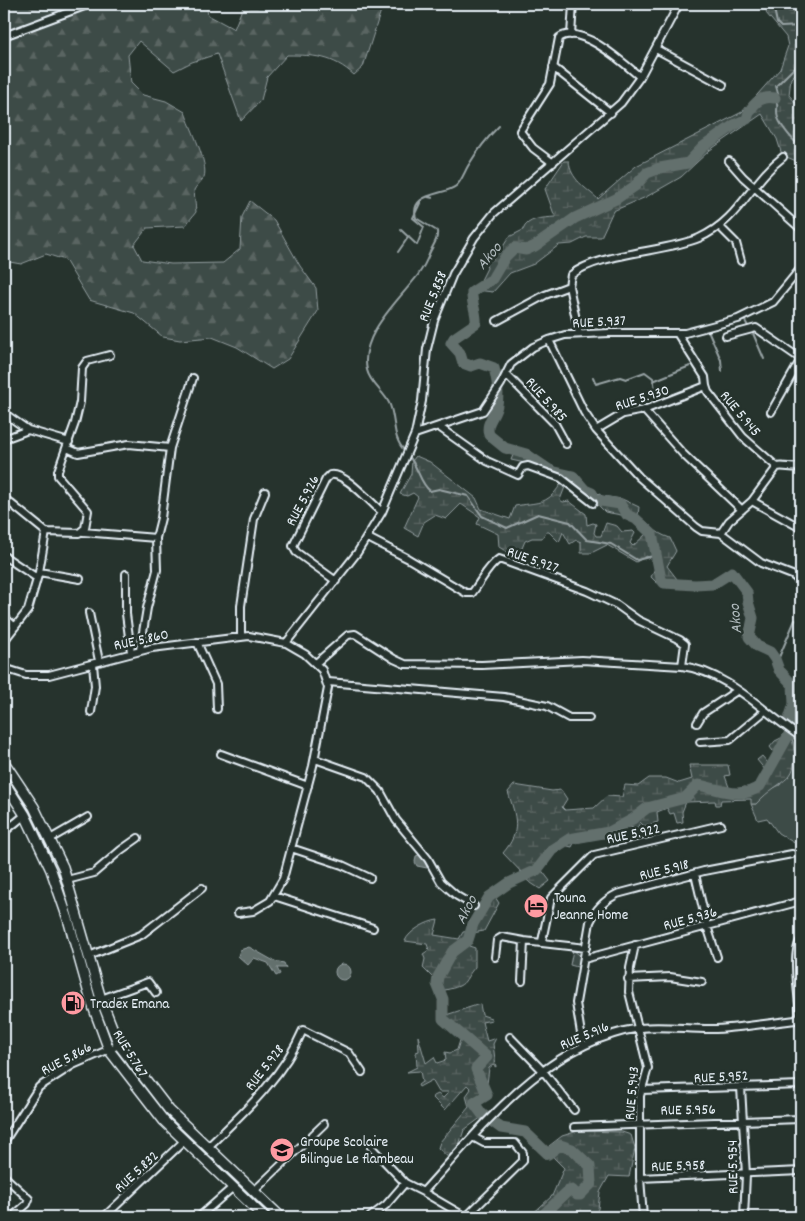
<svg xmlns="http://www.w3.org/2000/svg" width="805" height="1221" viewBox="0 0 805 1221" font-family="Dekko,sans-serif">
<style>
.grass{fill:#3e4b47;stroke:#939ea0}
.forest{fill:url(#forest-firs);stroke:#939ea0}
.wetland{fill:url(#wetland-marsh);stroke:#939ea0}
.water{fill:#636f6d;stroke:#98a3a5}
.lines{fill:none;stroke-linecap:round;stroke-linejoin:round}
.stream{stroke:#98a3a5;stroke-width:2}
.river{stroke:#636f6d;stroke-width:11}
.minor-casing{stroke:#e8f1f8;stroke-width:10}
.highway-casing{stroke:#e8f1f8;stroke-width:12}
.minor{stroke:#26332d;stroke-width:6}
.highway{stroke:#26332d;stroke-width:9}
.labels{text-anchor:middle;stroke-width:5;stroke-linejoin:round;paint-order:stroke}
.street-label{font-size:15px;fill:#e8f1f8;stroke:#26332d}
.poi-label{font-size:15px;fill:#e8f1f8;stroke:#26332d;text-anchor:start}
.water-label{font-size:16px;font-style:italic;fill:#b3bdc0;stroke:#26332d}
</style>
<defs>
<pattern id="forest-firs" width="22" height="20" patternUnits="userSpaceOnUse" patternTransform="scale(1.25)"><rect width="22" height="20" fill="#3e4b47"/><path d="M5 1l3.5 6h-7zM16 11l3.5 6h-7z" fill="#5a6562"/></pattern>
<pattern id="wetland-marsh" width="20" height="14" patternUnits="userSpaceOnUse" patternTransform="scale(1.25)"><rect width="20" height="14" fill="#3e4b47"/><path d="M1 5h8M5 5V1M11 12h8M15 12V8" fill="none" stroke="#5a6562"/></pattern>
</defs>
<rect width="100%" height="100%" fill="#26332d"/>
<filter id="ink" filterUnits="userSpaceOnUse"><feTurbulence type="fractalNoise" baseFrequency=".02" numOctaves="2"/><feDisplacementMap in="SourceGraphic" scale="10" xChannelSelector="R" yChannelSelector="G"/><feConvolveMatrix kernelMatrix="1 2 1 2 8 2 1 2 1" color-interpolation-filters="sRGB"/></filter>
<g filter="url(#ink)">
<!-- grass -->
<path class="grass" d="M792,738L801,742V847L778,833L767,818L758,820L751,804H756L769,790L780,785L796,756Z
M573,950L583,958L581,968L570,965Z"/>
<!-- forest -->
<path class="forest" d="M4,4H206L208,15L234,29L244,4H383L363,67L354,75C333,56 315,55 287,55L267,77L261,100L241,121L217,54L192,62L174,71L139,41L128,55L131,83L143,95L166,101L185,112C190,127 209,164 204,177C202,181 196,186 194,190L196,212L185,226L147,228L134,245L142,260L171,264L223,263L240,249L242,217L250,201L274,220L300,266L316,288L318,311L288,359L272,369L237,347L212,337L180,340L163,337L134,313L89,300L65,260L46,254L21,264L4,261Z"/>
<!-- wetland -->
<path class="wetland" d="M768,4H780L788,11L801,13V68L791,78L789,95L801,109V163L782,155L777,139L762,114L710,150L681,177L646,197L613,211L601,237H586L572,244L559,245L534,264L510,273L493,292L476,290L487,268L484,258L499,253L509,237L523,230C527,218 543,218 555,217L545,189L564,161H569C570,179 586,188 598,199L636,166L742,112L780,69L788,46L786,37L766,13Z
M513,455L537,460L568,472L602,496L622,499L639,507L638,515C652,525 652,532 670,538L676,551L667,566L677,579L668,588L656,582L651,577L656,566L647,556L636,562L607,545L591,553H581V542L576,540L570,544L563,532L559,542L549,532H546L542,538H532L525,541L520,553L510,554L499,547L498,534L477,524L480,517L461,504L446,519L435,515L424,522L418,536L404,528L418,497L413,493L407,496L400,494L411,474L412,461L416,456L430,462L476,498L481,509L510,519L515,506C536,502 547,506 560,485H563L565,487L560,500L563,502L569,501L586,514L587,525L593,523L596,524L594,533L596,536H601L606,523L617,526L622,532L633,531L635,533L630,543L633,546L646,534L632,517L605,512L573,480L554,476L525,463L511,460Z
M785,736L792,738C802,785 782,775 756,804H751V799L721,800L720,805H716L715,801L686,802L682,812L683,822L677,823L674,813L670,814L667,808L657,812L658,822L644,826L640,822L637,829L630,827L620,829L604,837L574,843L572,847L564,845L557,853L554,851L540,868L550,881L540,889L525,879L507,887L495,897L499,903L484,931L472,933L469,946L475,948V967C462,982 469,985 445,990L423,968L425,959L423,954L429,950L427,944L405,941C409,931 427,921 438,920L434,935L459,939L463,932L470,931L482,903L514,877L518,879L524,875L503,853C522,831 516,817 508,792L514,785L552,791L561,790L567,799L562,807L565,810L594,808L607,796L622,797L625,785L638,786L649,778H666L679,783L692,779L689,765H728L730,775L725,776L730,790L745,787L748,790L759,783L766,771L757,760L762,756L768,763L775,754L770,747L775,741Z
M480,1004L482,1015L491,1018L492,1020L482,1022L487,1041L496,1038L493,1044L496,1067L493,1065L489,1068L487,1084L483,1081L479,1070L486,1063L489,1056L472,1044L446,1015Z
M418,1036L426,1063L434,1057L437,1063L446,1060L445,1052L450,1053L457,1050L461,1037L483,1056L475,1070L483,1093L472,1103L482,1117L464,1130L459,1145L450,1159L438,1148L440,1142L469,1107L466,1096L471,1089L467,1085L445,1110L432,1097L438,1094L443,1098L449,1092H439L432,1080L419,1087L418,1085L422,1082L420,1071L407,1072L417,1067L416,1052L419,1051Z
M578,1131L622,1132L631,1135L635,1148L629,1177L609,1176L600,1192L598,1209L593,1217H529L552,1196L564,1168L554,1158L549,1146L562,1136Z"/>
<!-- water -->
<path class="water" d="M422,854L427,862V868L417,866L415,862L416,856Z
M249,947L274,961L284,963L286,968H277L280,974L276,976L268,963L254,958L248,965L238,956L240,950Z
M335 972a8 8 0 1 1 16 0a8 8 0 1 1-16 0Z"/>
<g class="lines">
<!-- stream -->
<path class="stream" d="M773,4L777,23L781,27L801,26
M801,61L776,86L778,93L775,98C780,104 775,110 778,118C781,126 794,143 801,146
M428,197L433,198
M401,230L417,245L424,227L413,218L421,201
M398,252L409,236
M744,319L749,328
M708,330L721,360L722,371
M752,331L764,359
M593,377L596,384L620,377L626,379L645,372L653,378L655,389L660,396
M653,381L690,366
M405,451C392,438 396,421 390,405C385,392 370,384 367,370C359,335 399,300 418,275C423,268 427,260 430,252C434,244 438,239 437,231L416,218C409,192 443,196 456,186C461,182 465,171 468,166C477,151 487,138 499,126
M408,455C419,468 419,482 430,491L439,489L468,496L482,516L507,528L538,514L570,522L587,540L611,544L637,560L657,555
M777,662L795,620
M792,723L801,724"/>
<!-- river -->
<path class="river" d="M541,1217L568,1191L572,1190L577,1195H580L591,1184L590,1166L572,1149L560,1145L548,1154L525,1132L501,1128L482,1114L474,1103L487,1095L476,1069L487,1057L443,1019V999L437,984L438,977L452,952L468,940L473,924L489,897L509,883L537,870L552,850L569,839L609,832L633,819L647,808L685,798L698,785C718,788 740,801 760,786L792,729L789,719L794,704L793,685L779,670L775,659L770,652L757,646L749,637L753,618L748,602L747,592L732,572L713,584L695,585L664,583L661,579L652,534L636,519L627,515L620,504L595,500L592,493L585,490L573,476L551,471L526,454L505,448L489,435C485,422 495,417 497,405C499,394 497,379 494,368L480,363L471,366L463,363L460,353L451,343L454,338L476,323C477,312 471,303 472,292L492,279L505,257L514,248L526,250L535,246L575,218L616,199L635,186L647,173L660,168L688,163L703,147L734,125L747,119C750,106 760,95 775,98"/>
<defs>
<path id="minor" d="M571,35L573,4
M4,36L90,4
M656,49L723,85
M553,67L611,113
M729,161L743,177L801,229
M553,163L533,148L520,131L550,84L559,38C580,22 626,65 640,77
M720,227L736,243L741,261
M497,321L545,295L569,286
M579,334L569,286L571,275C597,253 666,252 699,238C740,220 750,182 783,157
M726,336L756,328L801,359
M549,340L584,412L596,430L623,414L644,410L706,386L705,377L677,333
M506,374L555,424L566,444
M706,386L708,392L743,437L777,467L752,501L801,528
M644,410L683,454L742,510
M771,412L801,359
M4,413L28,430L69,442
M439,427L487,461L518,475L523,467L528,466L561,478L593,503
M596,430L639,477L696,527L702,531L721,533
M415,434L483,411L501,384L511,364L533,347L549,340L565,335L609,333H685L738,319L773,302L801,268
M4,439L28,430
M67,448L78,453L129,444L170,448
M777,467C786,465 793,470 801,466
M4,498L46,532
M752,501L729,521L721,533L761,563L792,575L801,582
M83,532L156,538
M368,538L407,558L466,593H472C481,582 487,567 499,559L587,591L617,605L638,620L680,640L685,644L682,666C728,672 764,713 801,737
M4,556L37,578
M39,572L80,579
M126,574V614L131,652
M336,581L296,552L293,546L326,479L330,475C344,471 371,503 382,512
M89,613L99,661
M4,617L15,627
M241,637V606L254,519L265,492
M4,641L28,610L39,572L46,532L79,533L85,528L88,511L58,476V471L75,423L80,402L82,368L87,361L110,355
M197,642L216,684L217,709
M286,643L357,553L382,512L415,434L422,401L427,349L434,321L453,274L474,238L494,213L621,103L640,77L679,4
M140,650L147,608L157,570L156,538L161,518L170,448L193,378
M316,663L348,635L355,634L394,659L405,664L482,665L582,660L682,666
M4,668L26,675H49L152,648L249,636L286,643L305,654L322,670L328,688L313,766L283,879L270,901L253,911L238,913
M328,682L504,697L547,706L569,718H589
M91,712L95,686L93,664
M697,723L703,713L738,690
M700,742L730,740L765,711
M221,754L308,786
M315,759L366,777L380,791L396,820L428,859L441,882L457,896L474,906
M4,832L25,815
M50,839L88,817
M291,848L342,865L370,878
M695,874L707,926L717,957
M67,880L94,873L121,850L138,838
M274,896L373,928
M542,941L551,898L594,855L721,825
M635,945L630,968L629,992L648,1068L640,1096V1178L643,1217
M89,956L141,935L202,888
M495,957L497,940L502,937L524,941
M584,959L801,901
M628,979L670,977L702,982
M522,981L524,941L586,948
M101,999L148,982L156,993
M510,1037L543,1071L574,1110
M583,1046L576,1003L590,922C595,910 605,900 617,894L704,871L792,854
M4,1050L5,1054
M741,1087L746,1175L744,1217
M641,1090L801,1085
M574,1127L801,1119
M4,1142L39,1087L73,1065L119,1045
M371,1147L405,1183
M207,1148C243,1113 283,1077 303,1030L349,1053L362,1072
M4,1176L29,1199L27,1204L12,1217
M640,1178L801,1171
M253,1192L324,1124
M423,1192L466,1217L523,1161V1153L515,1143H484L473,1137
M104,1217L184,1141
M199,1217L232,1188
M370,1217L386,1205L405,1183L423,1192C483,1126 546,1042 640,1028C665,1025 691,1030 716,1029C743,1027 770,1023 796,1020L800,1015C799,999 791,950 801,940"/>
<path id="highway" d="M4,762L34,807L63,867L101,999L119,1045L169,1110L281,1217
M4,782L25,815L51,870L68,919L91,1001L109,1050L164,1121L264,1217"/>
</defs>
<!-- minor casing -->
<use href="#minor" class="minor-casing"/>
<!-- highway casing -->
<use href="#highway" class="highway-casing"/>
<!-- minor -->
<use href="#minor" class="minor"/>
<!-- highway -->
<use href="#highway" class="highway"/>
</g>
</g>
<!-- icons -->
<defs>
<symbol id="hotel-disc" viewBox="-11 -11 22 22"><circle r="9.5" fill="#ff9aa2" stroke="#26332d"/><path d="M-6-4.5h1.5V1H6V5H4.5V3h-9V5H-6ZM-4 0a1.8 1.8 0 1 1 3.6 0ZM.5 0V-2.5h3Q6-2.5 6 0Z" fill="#111"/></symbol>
<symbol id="fuel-disc" viewBox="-11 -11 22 22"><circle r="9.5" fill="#ff9aa2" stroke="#26332d"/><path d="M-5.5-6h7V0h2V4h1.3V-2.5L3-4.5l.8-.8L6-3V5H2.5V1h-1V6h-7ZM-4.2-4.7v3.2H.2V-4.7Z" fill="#111"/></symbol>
<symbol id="school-disc" viewBox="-11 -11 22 22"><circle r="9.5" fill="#ff9aa2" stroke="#26332d"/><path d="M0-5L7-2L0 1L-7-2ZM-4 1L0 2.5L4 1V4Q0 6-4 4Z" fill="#111"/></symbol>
</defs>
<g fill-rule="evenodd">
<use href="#hotel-disc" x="522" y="892" width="28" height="28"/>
<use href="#fuel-disc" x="59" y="989" width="28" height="28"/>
<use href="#school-disc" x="268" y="1136" width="28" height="28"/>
</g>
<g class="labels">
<!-- street labels -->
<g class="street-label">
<text transform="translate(432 296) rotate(-68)" y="5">RUE 5.858</text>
<text transform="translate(599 321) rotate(-3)" y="5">RUE 5.937</text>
<text transform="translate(642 397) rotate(-18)" y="5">RUE 5.930</text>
<text transform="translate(547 399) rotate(48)" y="5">RUE 5.985</text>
<text transform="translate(741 413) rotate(50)" y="5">RUE 5.945</text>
<text transform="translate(302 500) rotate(-62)" y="5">RUE 5.926</text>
<text transform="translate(533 559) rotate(19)" y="5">RUE 5.927</text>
<text transform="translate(141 639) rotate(-12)" y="5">RUE 5.860</text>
<text transform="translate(633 833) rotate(-12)" y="5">RUE 5.922</text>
<text transform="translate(664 869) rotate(-14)" y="5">RUE 5.918</text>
<text transform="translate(690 918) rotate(-15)" y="5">RUE 5.936</text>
<text transform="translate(584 1035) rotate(-23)" y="5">RUE 5.916</text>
<text transform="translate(131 1053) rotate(58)" y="5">RUE 5.767</text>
<text transform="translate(66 1058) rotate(-28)" y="5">RUE 5.866</text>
<text transform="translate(264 1067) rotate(-52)" y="5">RUE 5.928</text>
<text transform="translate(721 1076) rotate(-3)" y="5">RUE 5.952</text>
<text transform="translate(631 1093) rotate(-85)" y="5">RUE 5.943</text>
<text transform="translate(688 1109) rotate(-1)" y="5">RUE 5.956</text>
<text transform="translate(678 1165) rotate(-2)" y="5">RUE 5.958</text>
<text transform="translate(732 1167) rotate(-91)" y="5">RUE 5.954</text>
<text transform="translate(136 1171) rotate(-43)" y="5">RUE 5.832</text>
</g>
<!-- poi labels -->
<g class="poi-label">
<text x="554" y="902">Touna<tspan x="554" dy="17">Jeanne Home</tspan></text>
<text x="90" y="1008">Tradex Emana</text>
<text x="300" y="1146">Groupe Scolaire<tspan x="300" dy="17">Bilingue Le flambeau</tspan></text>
</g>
<!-- water labels -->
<g class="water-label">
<text transform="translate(488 255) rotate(-50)" y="6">Akoo</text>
<text transform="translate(734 619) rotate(-95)" y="6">Akoo</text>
<text transform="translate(465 909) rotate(-63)" y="6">Akoo</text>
</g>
</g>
<!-- margin -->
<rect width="805" height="1221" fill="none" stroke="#26332d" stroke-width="20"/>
<rect x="10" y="10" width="785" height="1201" fill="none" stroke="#e8f1f8" stroke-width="2" filter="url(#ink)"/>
</svg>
